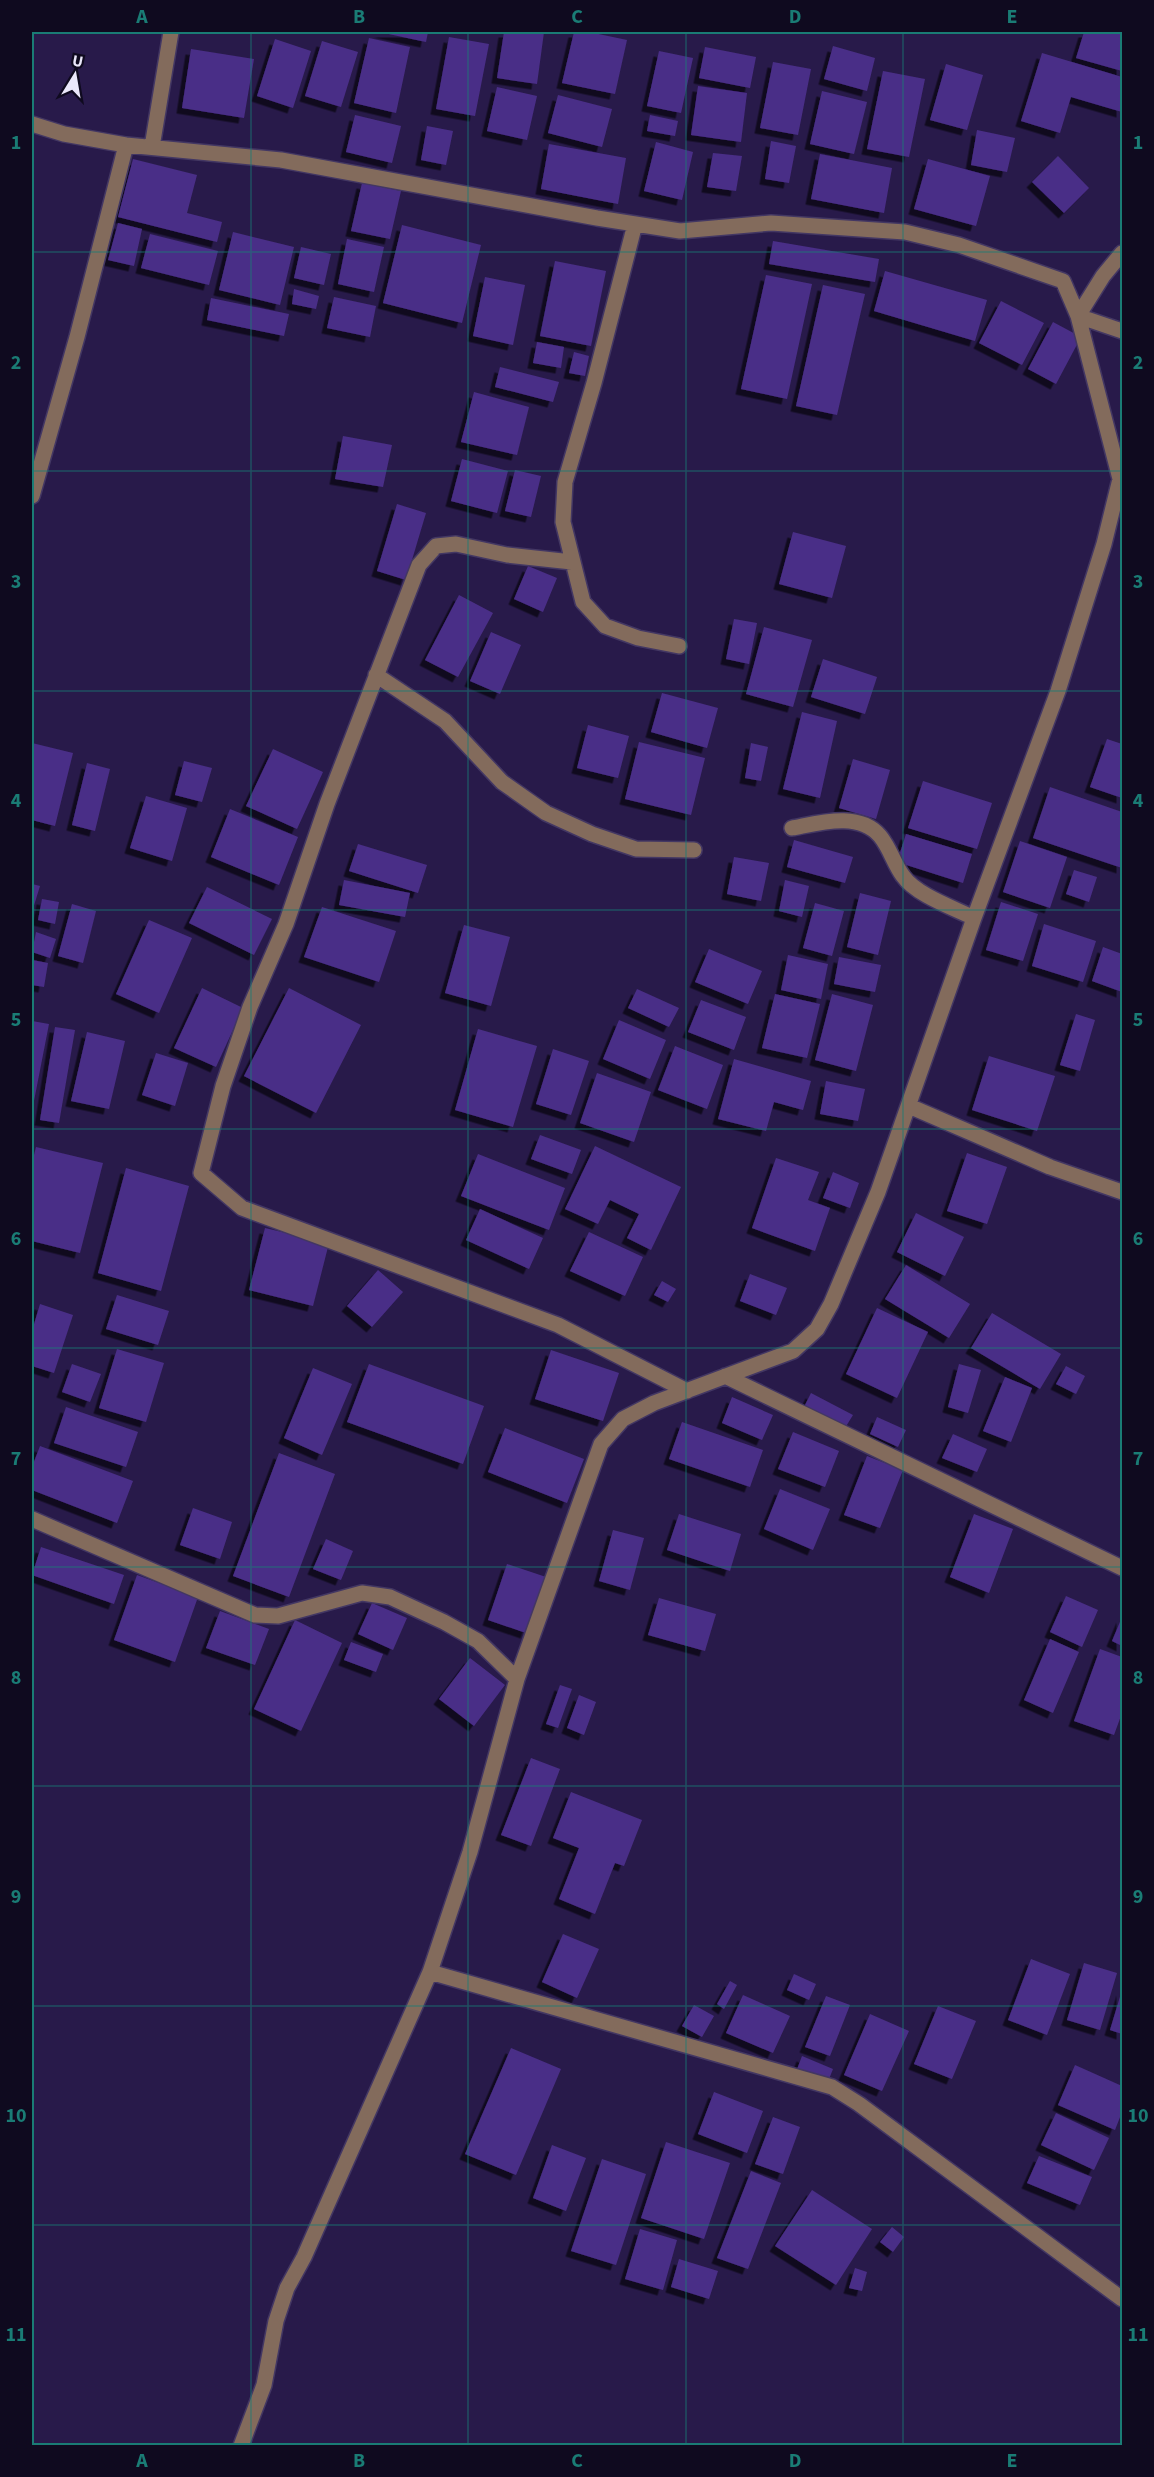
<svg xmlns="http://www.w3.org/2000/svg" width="1154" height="2477" viewBox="0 0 1154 2477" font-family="'Source Sans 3',sans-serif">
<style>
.building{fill:#4a2e87;filter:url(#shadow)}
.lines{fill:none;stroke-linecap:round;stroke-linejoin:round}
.minor-casing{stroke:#433763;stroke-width:18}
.minor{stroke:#836b5c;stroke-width:15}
.grid{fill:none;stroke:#1a7c75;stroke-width:1.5;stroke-opacity:0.55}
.neatline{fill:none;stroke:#1a7c75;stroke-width:2}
.grid-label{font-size:20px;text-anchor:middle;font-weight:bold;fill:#1a7c75}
</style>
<defs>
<filter id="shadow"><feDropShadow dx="-5.5" dy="5.5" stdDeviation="0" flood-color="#0009"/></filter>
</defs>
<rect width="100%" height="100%" fill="#281a4a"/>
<!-- building -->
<path class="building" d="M379,32H428L426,42Z
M504,32H544L537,84L497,78Z
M574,32H589L627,40L615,94L562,83Z
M1084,32H1122V71L1076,58Z
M449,37L489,44L475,116L436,109Z
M369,38L410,47L396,113L354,103Z
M275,39L311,51L293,108L257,96Z
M322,41L358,52L341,107L305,96Z
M833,46L875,58L867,91L824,79Z
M705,47L756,57L750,88L699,78Z
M191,49L254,59L244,118L182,108Z
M659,51L693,58L681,113L647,106Z
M1042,53L1122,77V112L1071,97L1060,133L1021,121Z
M773,62L811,69L798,135L760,128Z
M946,64L983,75L967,130L930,120Z
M883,71L925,79L909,157L867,149Z
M698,86L747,93L741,142L691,135Z
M497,87L537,96L527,140L487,131Z
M822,91L867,102L854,154L810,144Z
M558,95L612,109L602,147L548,133Z
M355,115L401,126L392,163L346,152Z
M650,115L678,121L675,136L647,131Z
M427,126L453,131L446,165L421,160Z
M977,130L1015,138L1007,172L971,165Z
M771,141L796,146L789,183L765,179Z
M656,142L693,152L682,200L644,191Z
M549,144L626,158L618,204L541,189Z
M713,153L742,156L736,191L707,187Z
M820,154L892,168L884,213L811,199Z
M1058,156L1089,188L1064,213L1032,182Z
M133,159L197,175L187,213L222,222L217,242L118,217Z
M928,159L990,176L976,226L914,209Z
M362,183L401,191L390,239L351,231Z
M118,223L142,229L134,266L108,260Z
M402,225L481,245L462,323L383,303Z
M233,232L294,247L280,305L219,290Z
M150,234L218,251L209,285L141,268Z
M347,239L384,247L374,292L338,284Z
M773,241L879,259L875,282L769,264Z
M301,247L331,254L324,285L294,278Z
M555,261L606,271L591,346L540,336Z
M885,271L987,300L975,341L874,311Z
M766,275L812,284L787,399L741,389Z
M485,277L525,285L513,345L473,336Z
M823,285L865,294L837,415L796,406Z
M294,289L319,296L316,309L292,304Z
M334,297L376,306L370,337L327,328Z
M211,298L289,314L284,336L207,320Z
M1001,301L1044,323L1022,365L979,343Z
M1053,322L1081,337L1056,384L1028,369Z
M537,342L564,347L561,368L533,363Z
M574,352L589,356L585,376L569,373Z
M500,367L559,382L553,402L495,387Z
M474,392L529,407L517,455L461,442Z
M343,436L392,445L383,487L335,479Z
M462,459L508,471L497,513L451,501Z
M515,470L541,476L531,517L505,511Z
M397,504L426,513L406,580L377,571Z
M793,532L846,546L832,598L779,584Z
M528,566L557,578L543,612L514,599Z
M459,595L493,613L458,677L425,660Z
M734,619L757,623L749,664L726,659Z
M764,627L812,640L793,707L746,694Z
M491,632L521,645L500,694L470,681Z
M823,659L877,677L865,714L811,697Z
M662,693L718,708L707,748L651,732Z
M802,712L837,721L820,798L783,789Z
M588,725L629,736L618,778L577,768Z
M1107,739L1122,744V798L1090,787Z
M639,742L705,758L691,815L625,799Z
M32,743L73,753L55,826L32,820Z
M751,743L768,747L761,781L745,778Z
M273,749L323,772L297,829L246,806Z
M853,759L890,770L876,819L839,808Z
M184,761L212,768L202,802L175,795Z
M87,763L110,769L95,831L72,825Z
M923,781L992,803L977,849L908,828Z
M1050,787L1122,812V868L1033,838Z
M146,796L187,808L172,861L130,848Z
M230,809L298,837L279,885L211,857Z
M906,834L972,854L963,883L897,862Z
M794,840L853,857L845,883L787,867Z
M1020,841L1067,857L1050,908L1003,892Z
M358,844L427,865L418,893L349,871Z
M734,857L769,863L761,901L727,894Z
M1074,870L1097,877L1089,902L1066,894Z
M344,880L410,893L405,917L339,905Z
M785,880L809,886L802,917L779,911Z
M32,884L40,886L32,912Z
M207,887L272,919L254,955L189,923Z
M860,893L891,901L878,955L847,947Z
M42,899L59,902L55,924L38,920Z
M1001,902L1038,914L1023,961L986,950Z
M815,903L844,911L832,956L803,948Z
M72,904L96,911L83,963L58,956Z
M322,907L396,931L379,982L304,957Z
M149,920L192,938L159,1013L116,994Z
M1044,924L1096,941L1083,982L1032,966Z
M464,925L510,937L491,1006L445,993Z
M36,932L56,939L50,958L32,952Z
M1103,947L1122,954V992L1092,981Z
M709,949L762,971L748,1004L695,982Z
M788,955L828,964L821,999L781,990Z
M839,957L881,965L875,992L834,984Z
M32,960L48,963L44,987L32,985Z
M202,988L243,1008L216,1067L174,1048Z
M289,988L361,1025L316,1113L244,1076Z
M637,989L679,1008L669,1027L628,1008Z
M775,994L820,1004L807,1058L762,1048Z
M832,994L873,1005L856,1071L815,1060Z
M701,1000L746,1017L734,1050L688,1032Z
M1076,1014L1095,1020L1080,1071L1060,1065Z
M619,1020L666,1040L650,1079L603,1059Z
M32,1021L49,1024L33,1106H32Z
M55,1027L75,1030L59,1123L40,1120Z
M478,1029L537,1046L513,1127L455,1110Z
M87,1032L125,1041L109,1109L71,1101Z
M675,1046L723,1065L707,1109L658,1090Z
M553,1049L589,1061L571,1115L536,1104Z
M156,1053L188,1063L175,1106L142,1095Z
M989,1056L1055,1076L1037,1131L972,1110Z
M734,1059L811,1081L803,1110L774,1102L766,1131L718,1119Z
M597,1073L651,1092L634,1142L580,1123Z
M826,1081L865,1089L858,1121L820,1114Z
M540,1135L581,1150L572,1174L531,1159Z
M595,1146L681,1187L651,1250L627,1238L639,1214L610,1200L598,1224L565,1209Z
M36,1147L103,1163L80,1253L32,1241V1163Z
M967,1153L1007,1167L987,1224L947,1211Z
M478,1154L565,1188L549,1230L461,1196Z
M776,1158L819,1172L808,1200L830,1208L815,1251L752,1228Z
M126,1168L189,1186L161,1291L98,1273Z
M833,1172L859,1183L850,1208L823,1198Z
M480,1209L543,1238L529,1269L466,1240Z
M916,1213L964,1237L945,1276L897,1252Z
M265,1228L329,1243L313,1306L249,1290Z
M589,1232L643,1257L625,1296L570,1271Z
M906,1265L970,1304L949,1338L885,1299Z
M378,1270L403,1292L372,1327L347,1306Z
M750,1274L787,1288L776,1315L740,1301Z
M662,1281L676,1289L668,1302L654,1295Z
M117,1295L169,1311L158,1345L106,1329Z
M40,1304L73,1315L54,1373L32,1366V1331Z
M877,1308L928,1332L897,1398L846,1374Z
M992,1313L1061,1354L1040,1389L971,1348Z
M117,1349L164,1363L146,1422L99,1408Z
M551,1350L619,1373L603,1421L535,1399Z
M72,1364L101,1374L90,1402L62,1392Z
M369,1364L484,1406L463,1464L347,1422Z
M959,1364L981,1370L968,1413L948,1407Z
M1066,1366L1085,1376L1076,1394L1056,1384Z
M313,1368L352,1384L322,1455L284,1438Z
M1005,1377L1032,1388L1011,1442L983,1431Z
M811,1393L853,1415L845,1428L804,1407Z
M732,1397L773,1415L762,1440L722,1423Z
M66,1407L138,1432L126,1467L54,1443Z
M877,1417L906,1430L898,1447L870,1434Z
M682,1422L763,1450L750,1487L669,1459Z
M505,1428L584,1459L567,1503L488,1472Z
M793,1432L839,1451L825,1487L778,1469Z
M953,1434L987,1449L977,1472L942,1458Z
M40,1446L133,1481L117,1523L32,1490V1467Z
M279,1453L335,1474L289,1597L233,1576Z
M867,1456L903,1470L880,1528L844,1515Z
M780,1489L830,1509L813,1550L764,1529Z
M193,1508L232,1522L220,1559L180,1545Z
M679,1514L741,1534L730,1571L667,1550Z
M974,1514L1013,1529L989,1593L950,1577Z
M613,1530L644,1538L630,1590L599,1581Z
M326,1539L353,1551L341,1580L313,1569Z
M41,1547L124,1575L114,1604L32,1575Z
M507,1564L546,1577L526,1633L488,1620Z
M137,1575L198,1597L175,1662L114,1640Z
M1066,1596L1098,1610L1082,1647L1050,1632Z
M659,1598L716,1614L705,1651L648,1635Z
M372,1603L407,1618L393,1650L358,1634Z
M220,1611L269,1629L255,1665L206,1648Z
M1122,1617V1646L1112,1641Z
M295,1620L342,1643L301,1731L254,1709Z
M1050,1639L1079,1652L1053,1713L1024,1700Z
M351,1642L383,1654L376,1672L344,1660Z
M1100,1649L1122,1657V1713L1114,1735L1074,1721Z
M470,1658L505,1685L474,1726L439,1699Z
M560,1685L572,1689L558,1728L546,1724Z
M579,1695L596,1702L584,1735L567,1728Z
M531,1758L560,1769L531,1846L501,1835Z
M571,1792L642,1820L624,1866L615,1863L595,1914L559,1899L579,1848L553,1838Z
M563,1934L599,1949L577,1998L542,1982Z
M1031,1959L1070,1974L1047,2035L1008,2020Z
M1084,1963L1117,1973L1100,2030L1067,2020Z
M794,1974L816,1984L809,2000L787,1990Z
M730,1981L737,1985L724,2009L717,2004Z
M1122,1990V2034L1110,2030Z
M743,1995L790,2016L773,2053L726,2033Z
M826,1996L850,2005L830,2056L805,2047Z
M694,2005L714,2016L702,2037L682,2026Z
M938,2006L976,2021L952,2079L914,2064Z
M870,2014L909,2031L882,2091L844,2075Z
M511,2048L561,2069L516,2175L465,2154Z
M802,2056L833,2069L827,2084L796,2072Z
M1075,2065L1122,2086V2112L1115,2130L1058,2105Z
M714,2092L763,2111L747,2153L698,2134Z
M1056,2113L1109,2138L1094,2170L1041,2145Z
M773,2117L800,2127L783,2174L755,2164Z
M666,2142L730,2163L704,2239L641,2218Z
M552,2145L586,2158L566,2211L533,2198Z
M1039,2156L1092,2177L1080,2205L1027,2183Z
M602,2159L646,2174L616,2265L571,2251Z
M751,2171L781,2183L748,2269L717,2258Z
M812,2190L872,2229L836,2285L775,2246Z
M892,2227L904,2237L893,2252L880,2242Z
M640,2229L677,2240L663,2290L625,2279Z
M679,2259L718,2271L709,2299L671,2287Z
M855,2268L867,2272L862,2291L849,2288Z"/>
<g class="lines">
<defs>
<path id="minor" d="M32,124L64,134L126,145L281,160L597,218L680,231L771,223L905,232L959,245L1063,281L1078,316L1120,479L1104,544L1058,691L974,918L878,1192L831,1304L817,1329L793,1351L654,1403L623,1419L601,1444L517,1679L470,1852L430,1972L304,2257L287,2288L276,2321L264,2385L241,2446
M152,147L171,32
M635,224L594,383L565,482L563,522L583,602L605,626L638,638L679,646
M1078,316L1103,276L1122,253
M1078,316L1122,331
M32,496L77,337L126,145
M572,562L507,555L456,544L436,546L419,565L327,804L286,924L250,1007L223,1086L201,1173L242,1208L558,1325L687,1391
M376,675L445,721L502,782L546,813L592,834L636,849L694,850
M792,828C819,823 859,811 880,836C890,848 894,864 903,876C916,895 954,908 974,918
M909,1106L1050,1167L1122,1192
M725,1376L1122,1568
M32,1519L255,1615L278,1616L362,1593L390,1597L444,1622L478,1641L517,1679
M430,1972L832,2087L859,2104L1122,2299"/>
</defs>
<!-- minor casing -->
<use href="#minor" class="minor-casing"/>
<!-- minor -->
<use href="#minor" class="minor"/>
</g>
<!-- grid -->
<path class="grid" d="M251,32V2446M468,32V2446M686,32V2446M903,32V2446M32,252H1122M32,471H1122M32,691H1122M32,910H1122M32,1129H1122M32,1348H1122M32,1567H1122M32,1786H1122M32,2006H1122M32,2225H1122"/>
<!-- border -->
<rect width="1154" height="2477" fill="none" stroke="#0f0a1f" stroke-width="66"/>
<!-- north arrow -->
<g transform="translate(75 75) rotate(11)" stroke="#0f0a1f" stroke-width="4.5" paint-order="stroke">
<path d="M0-4.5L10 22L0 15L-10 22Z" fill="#eae7fa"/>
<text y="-9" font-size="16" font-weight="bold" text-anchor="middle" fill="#eae7fa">U</text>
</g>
<rect x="33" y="33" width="1088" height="2411" class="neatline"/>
<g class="grid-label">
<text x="142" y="23">A</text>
<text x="359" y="23">B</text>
<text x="577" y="23">C</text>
<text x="795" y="23">D</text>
<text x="1012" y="23">E</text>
<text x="16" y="149">1</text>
<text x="1138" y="149">1</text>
<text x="16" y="369">2</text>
<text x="1138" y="369">2</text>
<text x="16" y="588">3</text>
<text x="1138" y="588">3</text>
<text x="16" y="807">4</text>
<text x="1138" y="807">4</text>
<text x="16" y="1026">5</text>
<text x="1138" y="1026">5</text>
<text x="16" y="1245">6</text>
<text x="1138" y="1245">6</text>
<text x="16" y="1465">7</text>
<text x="1138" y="1465">7</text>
<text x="16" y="1684">8</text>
<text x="1138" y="1684">8</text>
<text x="16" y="1903">9</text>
<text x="1138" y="1903">9</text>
<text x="16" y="2122">10</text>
<text x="1138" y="2122">10</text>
<text x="16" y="2341">11</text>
<text x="1138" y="2341">11</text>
<text x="142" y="2467">A</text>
<text x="359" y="2467">B</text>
<text x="577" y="2467">C</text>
<text x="795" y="2467">D</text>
<text x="1012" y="2467">E</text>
</g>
</svg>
